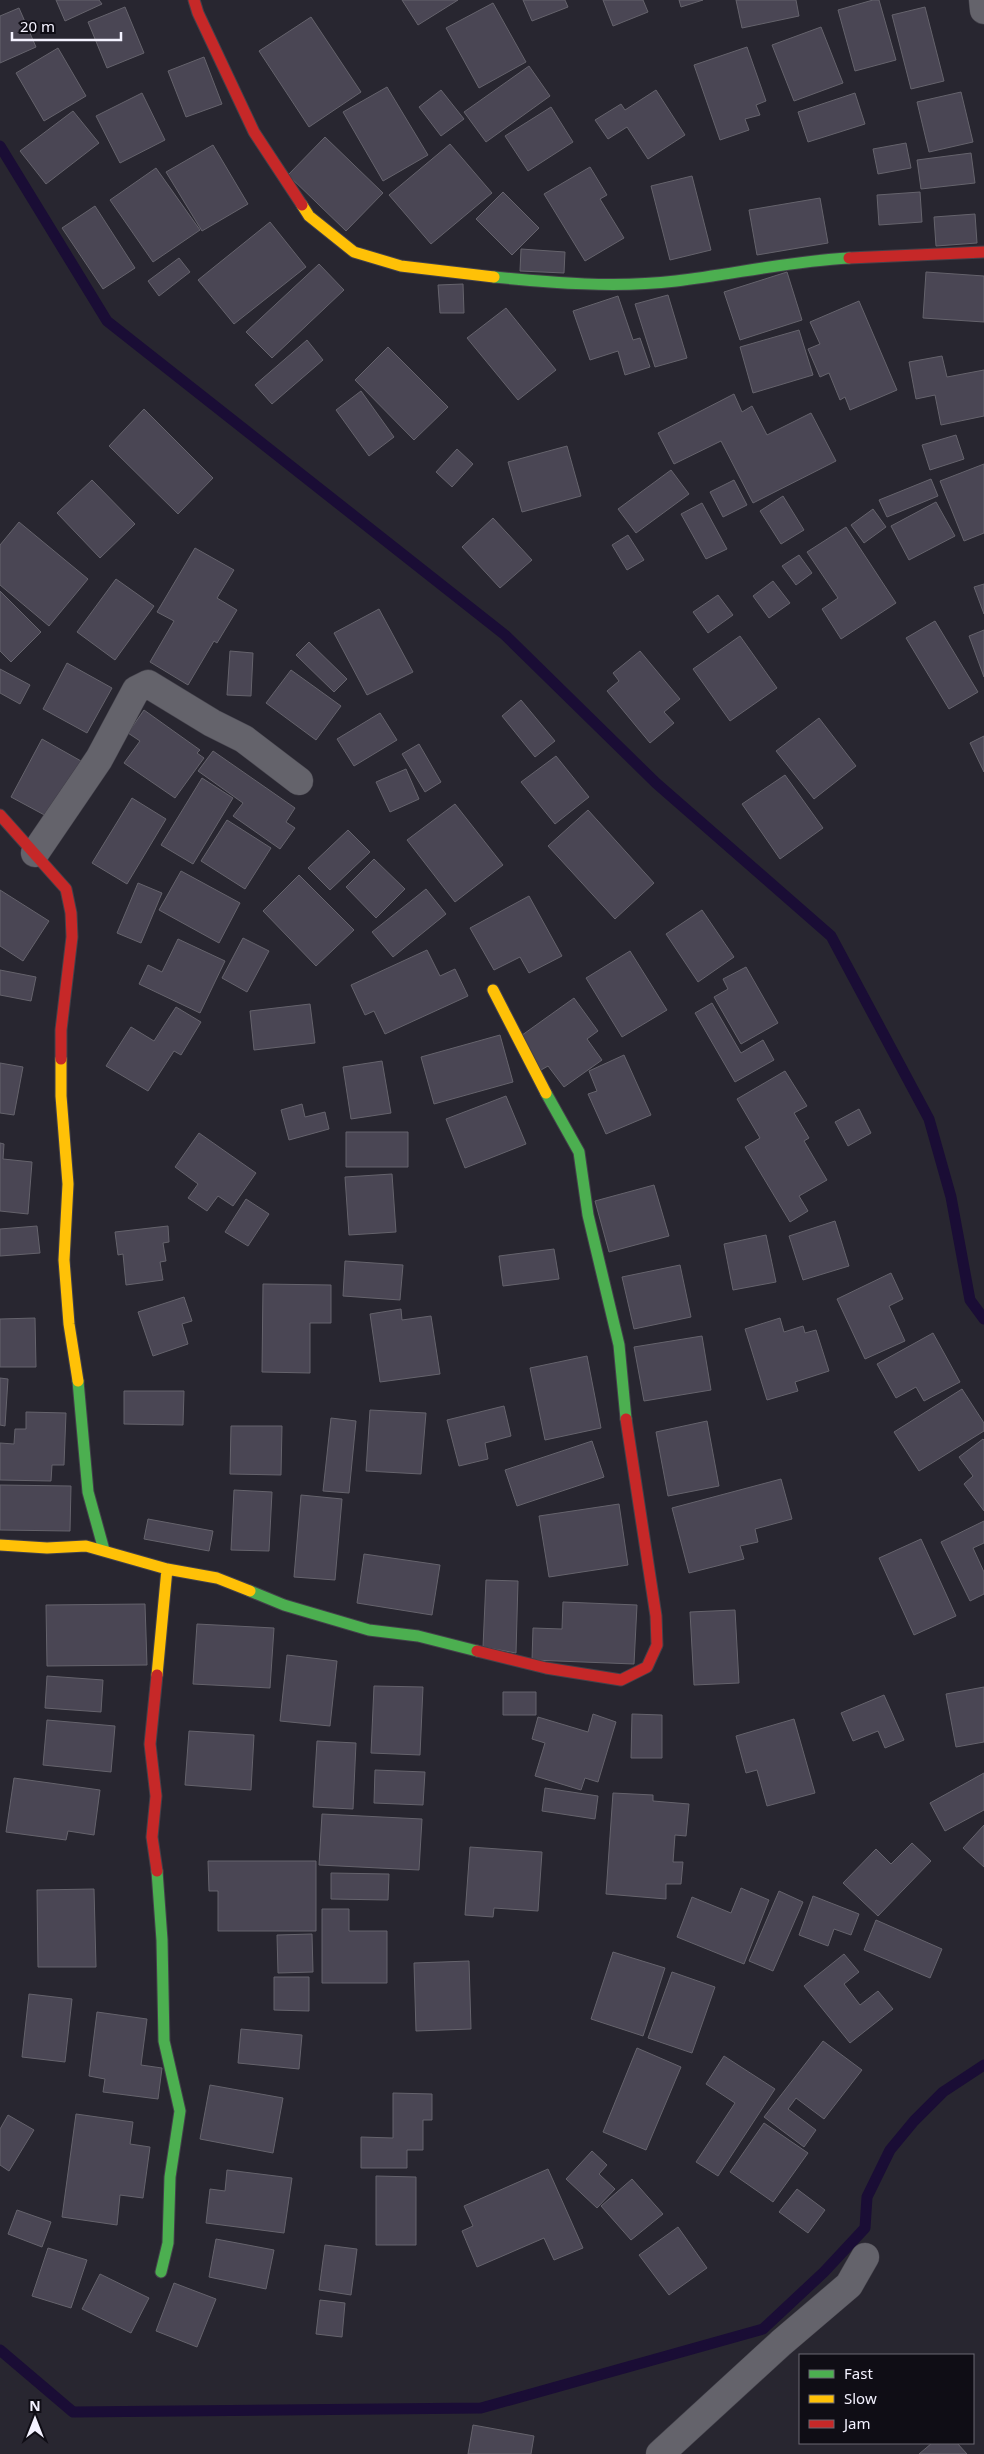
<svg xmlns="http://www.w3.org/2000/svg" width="984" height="2454" viewBox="0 0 984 2454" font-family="'Noto Sans',sans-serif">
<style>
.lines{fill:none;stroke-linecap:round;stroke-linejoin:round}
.stream{stroke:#1a0d35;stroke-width:11}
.building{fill:#4a4654;stroke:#65636c}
.street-casing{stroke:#43414a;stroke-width:29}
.fast-casing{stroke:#43414a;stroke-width:13}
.slow-casing{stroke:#43414a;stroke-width:13}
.jam-casing{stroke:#43414a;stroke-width:13}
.street{stroke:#64636b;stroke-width:28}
.fast{stroke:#4caf50;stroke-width:11}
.slow{stroke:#ffc107;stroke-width:11}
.jam{stroke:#c62828;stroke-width:11}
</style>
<rect width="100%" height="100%" fill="#282630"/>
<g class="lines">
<!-- stream -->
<path class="stream" d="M0,146L107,321L505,635L656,783L831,936L929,1119L951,1197L970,1300L984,1319
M0,2350L73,2412L481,2408L763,2329L824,2272L865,2228L867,2197L890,2150L914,2121L943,2092L984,2065"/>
</g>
<!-- building -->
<path class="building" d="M56,0H99L102,4L65,21Z
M402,0H458L418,25Z
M523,0H565L568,7L532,21Z
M603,0H643L648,12L613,26Z
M679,0H703L681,7Z
M736,0H796L799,16L742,28Z
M873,0H879L896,60L855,71L838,10Z
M493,3L526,62L479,88L446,28Z
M125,7L144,53L107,68L88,22Z
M925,7L944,81L911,89L892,15Z
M19,8L36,47L0,63V16Z
M311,17L361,92L309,127L259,51Z
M821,27L843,83L794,101L772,45Z
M747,47L766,101L756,105L760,115L745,119L749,130L720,140L694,65Z
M58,48L86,96L44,121L16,73Z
M204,57L222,104L186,117L168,71Z
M529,66L550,96L486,142L464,112Z
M387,87L428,155L383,181L343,112Z
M441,90L464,119L441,136L419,107Z
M656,90L685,135L648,159L627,127L608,139L595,120L621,104L625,110Z
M961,92L973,142L929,152L917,102Z
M142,93L165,140L120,163L96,116Z
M855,93L865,124L808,142L798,112Z
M551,107L573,142L528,171L505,136Z
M73,111L99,143L46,184L20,151Z
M325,137L383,193L346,231L288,175Z
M906,143L911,168L878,174L873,149Z
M450,144L492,193L431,244L389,195Z
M213,145L248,204L202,231L166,172Z
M971,153L975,183L921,189L917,160Z
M590,167L607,195L600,199L624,238L585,261L544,194Z
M156,168L200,230L153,262L110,200Z
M692,176L711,250L670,260L651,186Z
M503,192L539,228L512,255L476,219Z
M920,192L922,222L879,225L877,195Z
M820,198L828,243L757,255L749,210Z
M95,206L135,268L103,289L62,228Z
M975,214L977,243L936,246L934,217Z
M270,222L306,267L234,324L198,280Z
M521,249L565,252L564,273L520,271Z
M179,258L190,272L159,296L148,281Z
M319,264L344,290L272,358L246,332Z
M787,272L802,320L740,340L724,292Z
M926,272L984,276V322L923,318Z
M463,284L464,313H440L438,285Z
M668,295L687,358L655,367L635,304Z
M618,296L633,340L640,338L650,367L625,375L618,351L590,360L573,311Z
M859,301L897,390L850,410L845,397L840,400L829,373L820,377L808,349L820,344L810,322Z
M506,308L556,370L518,400L467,338Z
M799,330L813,375L753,393L740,347Z
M307,340L323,360L272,404L255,385Z
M388,347L448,407L414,440L355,380Z
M942,356L947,377L984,370V416L941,425L935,395L916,399L909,362Z
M361,391L394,437L369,456L336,410Z
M734,394L742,412L752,406L767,435L811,413L836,461L753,503L721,441L674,464L658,433Z
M144,409L213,478L178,514L109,446Z
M956,435L964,459L930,470L922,445Z
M567,446L581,496L522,512L508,462Z
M457,449L473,464L452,487L436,472Z
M984,464V533L964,541L940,481Z
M671,470L689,494L636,533L618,509Z
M931,479L938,496L887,517L879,500Z
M92,480L135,524L100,558L57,513Z
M734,480L747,505L723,517L710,492Z
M783,496L804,530L781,544L760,511Z
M936,502L955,536L909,560L891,526Z
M702,503L727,549L706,559L681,514Z
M873,509L886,527L864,543L851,525Z
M493,518L532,560L500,588L462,547Z
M19,522L88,579L49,626L0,585V545Z
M846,527L896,603L841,639L822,609L838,598L807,552Z
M628,535L644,560L627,570L612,545Z
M195,548L234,570L217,598L237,610L217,643L214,641L188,685L150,662L174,621L157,612Z
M799,555L812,573L796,585L782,566Z
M116,579L154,606L115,660L77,632Z
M773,581L790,603L769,618L753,596Z
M984,584V614L974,587Z
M0,591L41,632L11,662L0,651Z
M718,595L733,615L708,633L693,612Z
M379,609L413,672L367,695L334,633Z
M935,621L978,692L949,709L906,638Z
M984,630V677L969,636Z
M740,636L777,688L730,721L693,669Z
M309,642L347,679L334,692L296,655Z
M230,651L253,653L251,696L227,695Z
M640,651L680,699L664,712L674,723L650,743L607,691L619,681L613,673Z
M67,663L112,688L87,733L43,709Z
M0,669L30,685L20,704L0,693Z
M291,670L341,706L316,740L266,703Z
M521,700L555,741L535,757L502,716Z
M144,710L200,750L197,753L204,758L175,798L124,763L140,741L128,733Z
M380,713L397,740L354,766L337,739Z
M819,718L856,766L814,799L776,751Z
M984,736V772L970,743Z
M42,739L81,761L50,818L11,797Z
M419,744L441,782L425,792L402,754Z
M213,751L295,808L286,822L295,828L280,849L233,816L243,803L198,771Z
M556,756L589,797L555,824L521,782Z
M406,769L419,799L390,812L376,782Z
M785,775L823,828L780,859L742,804Z
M202,778L233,798L193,864L161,845Z
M132,798L166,819L127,884L92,863Z
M455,804L503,865L455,902L407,840Z
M588,810L654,883L615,919L548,846Z
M227,820L271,848L245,889L201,861Z
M348,830L370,852L330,890L308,868Z
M374,859L405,889L376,918L346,887Z
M181,871L240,903L219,943L159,910Z
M299,875L354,930L316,966L263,911Z
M138,883L162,893L141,943L117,933Z
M426,889L446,914L393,957L372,932Z
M0,890L49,921L23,961L0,946Z
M529,896L562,956L529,973L520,957L494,970L470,928Z
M702,910L734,957L698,982L666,934Z
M243,938L269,951L247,992L222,978Z
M178,939L225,961L200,1013L139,984L148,965L162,972Z
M427,950L440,976L455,969L468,996L385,1034L374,1011L365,1015L351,985Z
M630,951L667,1010L622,1037L586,978Z
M746,967L778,1023L741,1044L714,997L728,989L723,979Z
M0,970L36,977L31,1001L0,995Z
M574,998L598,1031L587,1039L602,1060L564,1087L548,1066L541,1070L518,1038Z
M712,1003L741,1053L763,1040L774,1060L735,1082L695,1013Z
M310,1004L315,1043L254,1050L250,1011Z
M176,1007L201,1022L181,1055L174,1051L148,1091L106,1066L131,1027L154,1041Z
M500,1035L513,1082L434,1104L421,1057Z
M624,1055L651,1115L606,1134L588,1094L597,1091L589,1071Z
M382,1061L391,1113L351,1119L343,1067Z
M0,1063L23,1067L14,1115L0,1113Z
M785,1071L807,1106L794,1113L809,1138L804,1141L827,1180L799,1196L808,1211L790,1222L745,1147L760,1138L737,1099Z
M506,1096L526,1144L465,1168L446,1119Z
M302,1104L305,1117L325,1112L329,1129L289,1140L281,1110Z
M859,1109L871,1133L848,1146L835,1122Z
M346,1132H408V1167H346Z
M199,1133L256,1173L233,1206L218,1196L207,1211L188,1198L198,1184L175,1167Z
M0,1143L4,1144L3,1159L32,1162L28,1214L0,1211Z
M392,1174L396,1232L349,1235L345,1177Z
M654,1185L669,1236L609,1252L595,1201Z
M246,1199L269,1214L248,1246L225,1232Z
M835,1221L849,1266L803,1280L789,1236Z
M37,1226L40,1253L0,1256V1229Z
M168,1226L169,1242L163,1243L166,1261L160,1262L163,1280L126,1285L123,1254L118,1255L115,1232Z
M766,1235L776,1282L733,1290L724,1244Z
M554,1249L559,1279L503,1286L499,1256Z
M345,1261L403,1265L400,1300L343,1296Z
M680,1265L691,1317L634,1329L622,1277Z
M891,1273L903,1299L889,1306L905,1341L865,1359L837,1299Z
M263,1284L331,1285V1323H310V1373L262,1372Z
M184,1297L192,1321L182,1324L188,1344L153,1356L138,1312Z
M401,1309L402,1320L431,1316L440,1374L380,1382L370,1314Z
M35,1318L36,1367H0V1319Z
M780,1318L784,1332L803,1326L805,1333L816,1330L829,1371L795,1382L798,1391L767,1400L745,1329Z
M933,1333L960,1382L924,1401L916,1387L896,1398L877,1364Z
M702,1336L711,1390L644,1401L634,1347Z
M587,1356L601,1428L545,1440L530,1368Z
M0,1378L8,1379L5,1426L0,1425Z
M962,1389L984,1423V1431L919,1471L894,1432Z
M124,1391H184L183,1425L124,1424Z
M504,1406L511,1436L485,1443L488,1459L459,1466L447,1420Z
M370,1410L426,1413L421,1474L366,1471Z
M26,1412L66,1413L64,1465H52L51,1481L0,1480V1443L14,1444L15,1429H26Z
M331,1418L356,1421L349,1493L323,1491Z
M707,1421L719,1486L668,1496L656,1432Z
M231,1426H282L281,1475L230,1474Z
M983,1439L984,1440V1511L964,1484L973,1476L959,1457Z
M592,1441L604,1477L517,1506L505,1470Z
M781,1479L792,1519L755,1529L758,1542L740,1546L744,1559L689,1573L672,1508Z
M0,1485L71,1486L70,1531L0,1530Z
M234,1490L272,1492L269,1551L231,1550Z
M301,1495L342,1499L335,1580L294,1577Z
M619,1504L628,1565L549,1577L539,1516Z
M148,1519L213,1531L209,1551L144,1539Z
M984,1521V1543L973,1548L984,1572V1594L970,1601L941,1542Z
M921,1539L956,1616L914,1635L879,1558Z
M364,1554L440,1565L432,1615L357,1603Z
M486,1580L518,1581L516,1653L483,1647Z
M563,1602L637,1605L634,1664L532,1660L533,1628L562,1629Z
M145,1604L147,1665L47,1666L46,1605Z
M735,1610L739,1683L694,1685L690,1612Z
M197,1624L274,1628L270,1688L193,1684Z
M287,1655L337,1661L330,1726L280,1721Z
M47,1676L103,1680L101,1712L45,1708Z
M374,1686L423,1687L420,1755L371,1753Z
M984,1687V1742L956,1747L946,1694Z
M503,1692H536V1715H503Z
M884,1695L904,1740L885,1748L878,1731L853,1741L841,1713Z
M593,1714L616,1722L598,1782L585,1778L581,1790L535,1776L545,1743L532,1739L538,1717L588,1732Z
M632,1714L662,1715V1758H631Z
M794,1719L815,1793L767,1806L757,1770L746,1773L736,1736Z
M47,1720L115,1726L111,1772L43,1765Z
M189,1731L254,1735L251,1790L185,1785Z
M317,1741L356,1743L353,1809L313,1807Z
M375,1770L425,1772L423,1805L374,1803Z
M984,1773V1810L945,1831L930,1803Z
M14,1778L100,1790L94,1835L68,1831L66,1840L6,1832Z
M545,1788L598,1796L595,1819L542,1811Z
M613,1793L653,1795V1801L689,1804L686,1836L675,1835L673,1862H683L681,1884H666V1899L606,1894Z
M322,1814L422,1819L419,1870L319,1865Z
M984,1825V1867L963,1848Z
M912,1843L931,1861L878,1916L843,1883L876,1849L891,1864Z
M470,1847L542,1852L538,1911L494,1908L493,1917L465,1915Z
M208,1861H316V1931H218V1891H209Z
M331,1873L389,1874L388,1900L331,1899Z
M741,1888L769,1900L744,1964L677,1937L692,1897L731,1913Z
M94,1889L96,1967H38L37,1890Z
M779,1891L803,1902L773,1971L749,1961Z
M813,1896L859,1914L851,1935L834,1929L828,1946L799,1935Z
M322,1909H349V1931H387V1983H322Z
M876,1920L942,1949L930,1978L864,1950Z
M312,1934L313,1972L278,1973L277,1935Z
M613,1952L665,1968L643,2036L591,2019Z
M844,1954L859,1972L844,1984L860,2005L878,1991L893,2009L850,2043L804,1986Z
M469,1961L471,2029L416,2031L414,1963Z
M672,1972L715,1987L692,2053L648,2038Z
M274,1977H309V2011L274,2010Z
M29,1994L72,1999L65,2062L22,2057Z
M97,2012L147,2019L141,2065L162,2068L158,2099L103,2092L105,2079L89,2076Z
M241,2029L302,2035L299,2069L238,2063Z
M823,2041L862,2070L824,2119L796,2098L788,2109L816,2130L804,2147L764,2117Z
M637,2048L681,2067L646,2150L603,2132Z
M724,2056L775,2089L718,2176L696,2162L735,2103L706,2084Z
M210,2085L283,2098L273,2153L200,2139Z
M393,2093L432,2094V2120H423V2150H407V2168H361V2137L393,2138Z
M76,2114L133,2122L130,2144L150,2147L143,2198L120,2195L117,2225L62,2217Z
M8,2115L34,2130L9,2171L0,2165V2129Z
M764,2123L808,2153L773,2202L730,2172Z
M592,2151L607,2165L599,2174L615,2189L597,2208L566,2179Z
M548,2169L583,2248L554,2260L544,2238L477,2267L462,2231L473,2226L464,2206Z
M227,2170L292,2178L284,2233L206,2223L210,2189L225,2191Z
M376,2176L416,2177V2245H376Z
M632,2179L663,2214L631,2240L601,2206Z
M797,2189L825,2210L808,2233L779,2212Z
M17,2210L51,2222L42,2247L8,2234Z
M678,2227L707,2268L669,2295L639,2255Z
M216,2239L274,2250L266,2289L209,2277Z
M325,2245L357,2249L351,2295L319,2290Z
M48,2248L87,2260L71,2308L32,2296Z
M100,2274L149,2298L131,2333L82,2309Z
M174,2283L216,2299L197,2347L156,2331Z
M320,2300L345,2303L342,2337L316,2334Z
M473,2425L534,2436L531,2454H468Z
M932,2443H957L967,2454H919Z"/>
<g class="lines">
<defs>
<path id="street" d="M983,0L984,10
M35,853L99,759L136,690L148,684L212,723L244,739L299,781
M660,2454L781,2343L849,2285L865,2257"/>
<path id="fast" d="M494,277C553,283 616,288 676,281C734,274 791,261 849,258
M546,1093L579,1152L588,1215L619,1345L626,1419
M78,1381L88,1492L104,1550
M250,1591L284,1605L369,1630L418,1636L477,1651
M157,1871L162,1940L164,2041L180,2111L170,2177L168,2243L161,2272"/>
<path id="slow" d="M302,205L309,216L354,252L401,266L494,277
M493,990L546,1093
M61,1059V1096L68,1184L64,1260L69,1324L78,1381
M0,1545L47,1548L86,1546L167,1569L217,1578L250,1591
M157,1675L167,1569"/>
<path id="jam" d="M194,0L198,13L254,132L302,205
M849,258L984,252
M0,815L66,889L71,913L72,937L61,1030V1059
M477,1651L546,1668L621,1680L647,1667L657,1645L656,1616L626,1419
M157,1675L150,1744L156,1796L152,1837L157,1871"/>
</defs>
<!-- street casing -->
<use href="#street" class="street-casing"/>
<!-- fast casing -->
<use href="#fast" class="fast-casing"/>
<!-- slow casing -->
<use href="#slow" class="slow-casing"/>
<!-- jam casing -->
<use href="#jam" class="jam-casing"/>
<!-- street -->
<use href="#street" class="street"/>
<!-- fast -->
<use href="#fast" class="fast"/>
<!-- slow -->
<use href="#slow" class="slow"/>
<!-- jam -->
<use href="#jam" class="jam"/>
</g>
<!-- legend -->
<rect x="799" y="2354" width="175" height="90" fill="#0f0d15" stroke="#6b6973"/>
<rect x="809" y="2370" width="25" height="8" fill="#4caf50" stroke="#6b6973"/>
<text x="844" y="2379" font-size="15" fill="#f4f2ff">Fast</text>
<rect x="809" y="2395" width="25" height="8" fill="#ffc107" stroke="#6b6973"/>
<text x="844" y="2404" font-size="15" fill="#f4f2ff">Slow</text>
<rect x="809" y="2420" width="25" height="8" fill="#c62828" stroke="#6b6973"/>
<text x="844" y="2429" font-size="15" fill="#f4f2ff">Jam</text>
<!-- north arrow -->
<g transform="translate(35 2419)" stroke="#0f0d15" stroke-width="4" paint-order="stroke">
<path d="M0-4L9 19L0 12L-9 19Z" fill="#f4f2ff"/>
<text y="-8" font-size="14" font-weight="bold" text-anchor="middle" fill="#f4f2ff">N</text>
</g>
<!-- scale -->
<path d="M12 32v8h109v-8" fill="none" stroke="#f4f2ff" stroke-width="2.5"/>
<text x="20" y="32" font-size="15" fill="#f4f2ff" stroke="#0f0d15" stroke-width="4" paint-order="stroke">20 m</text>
</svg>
